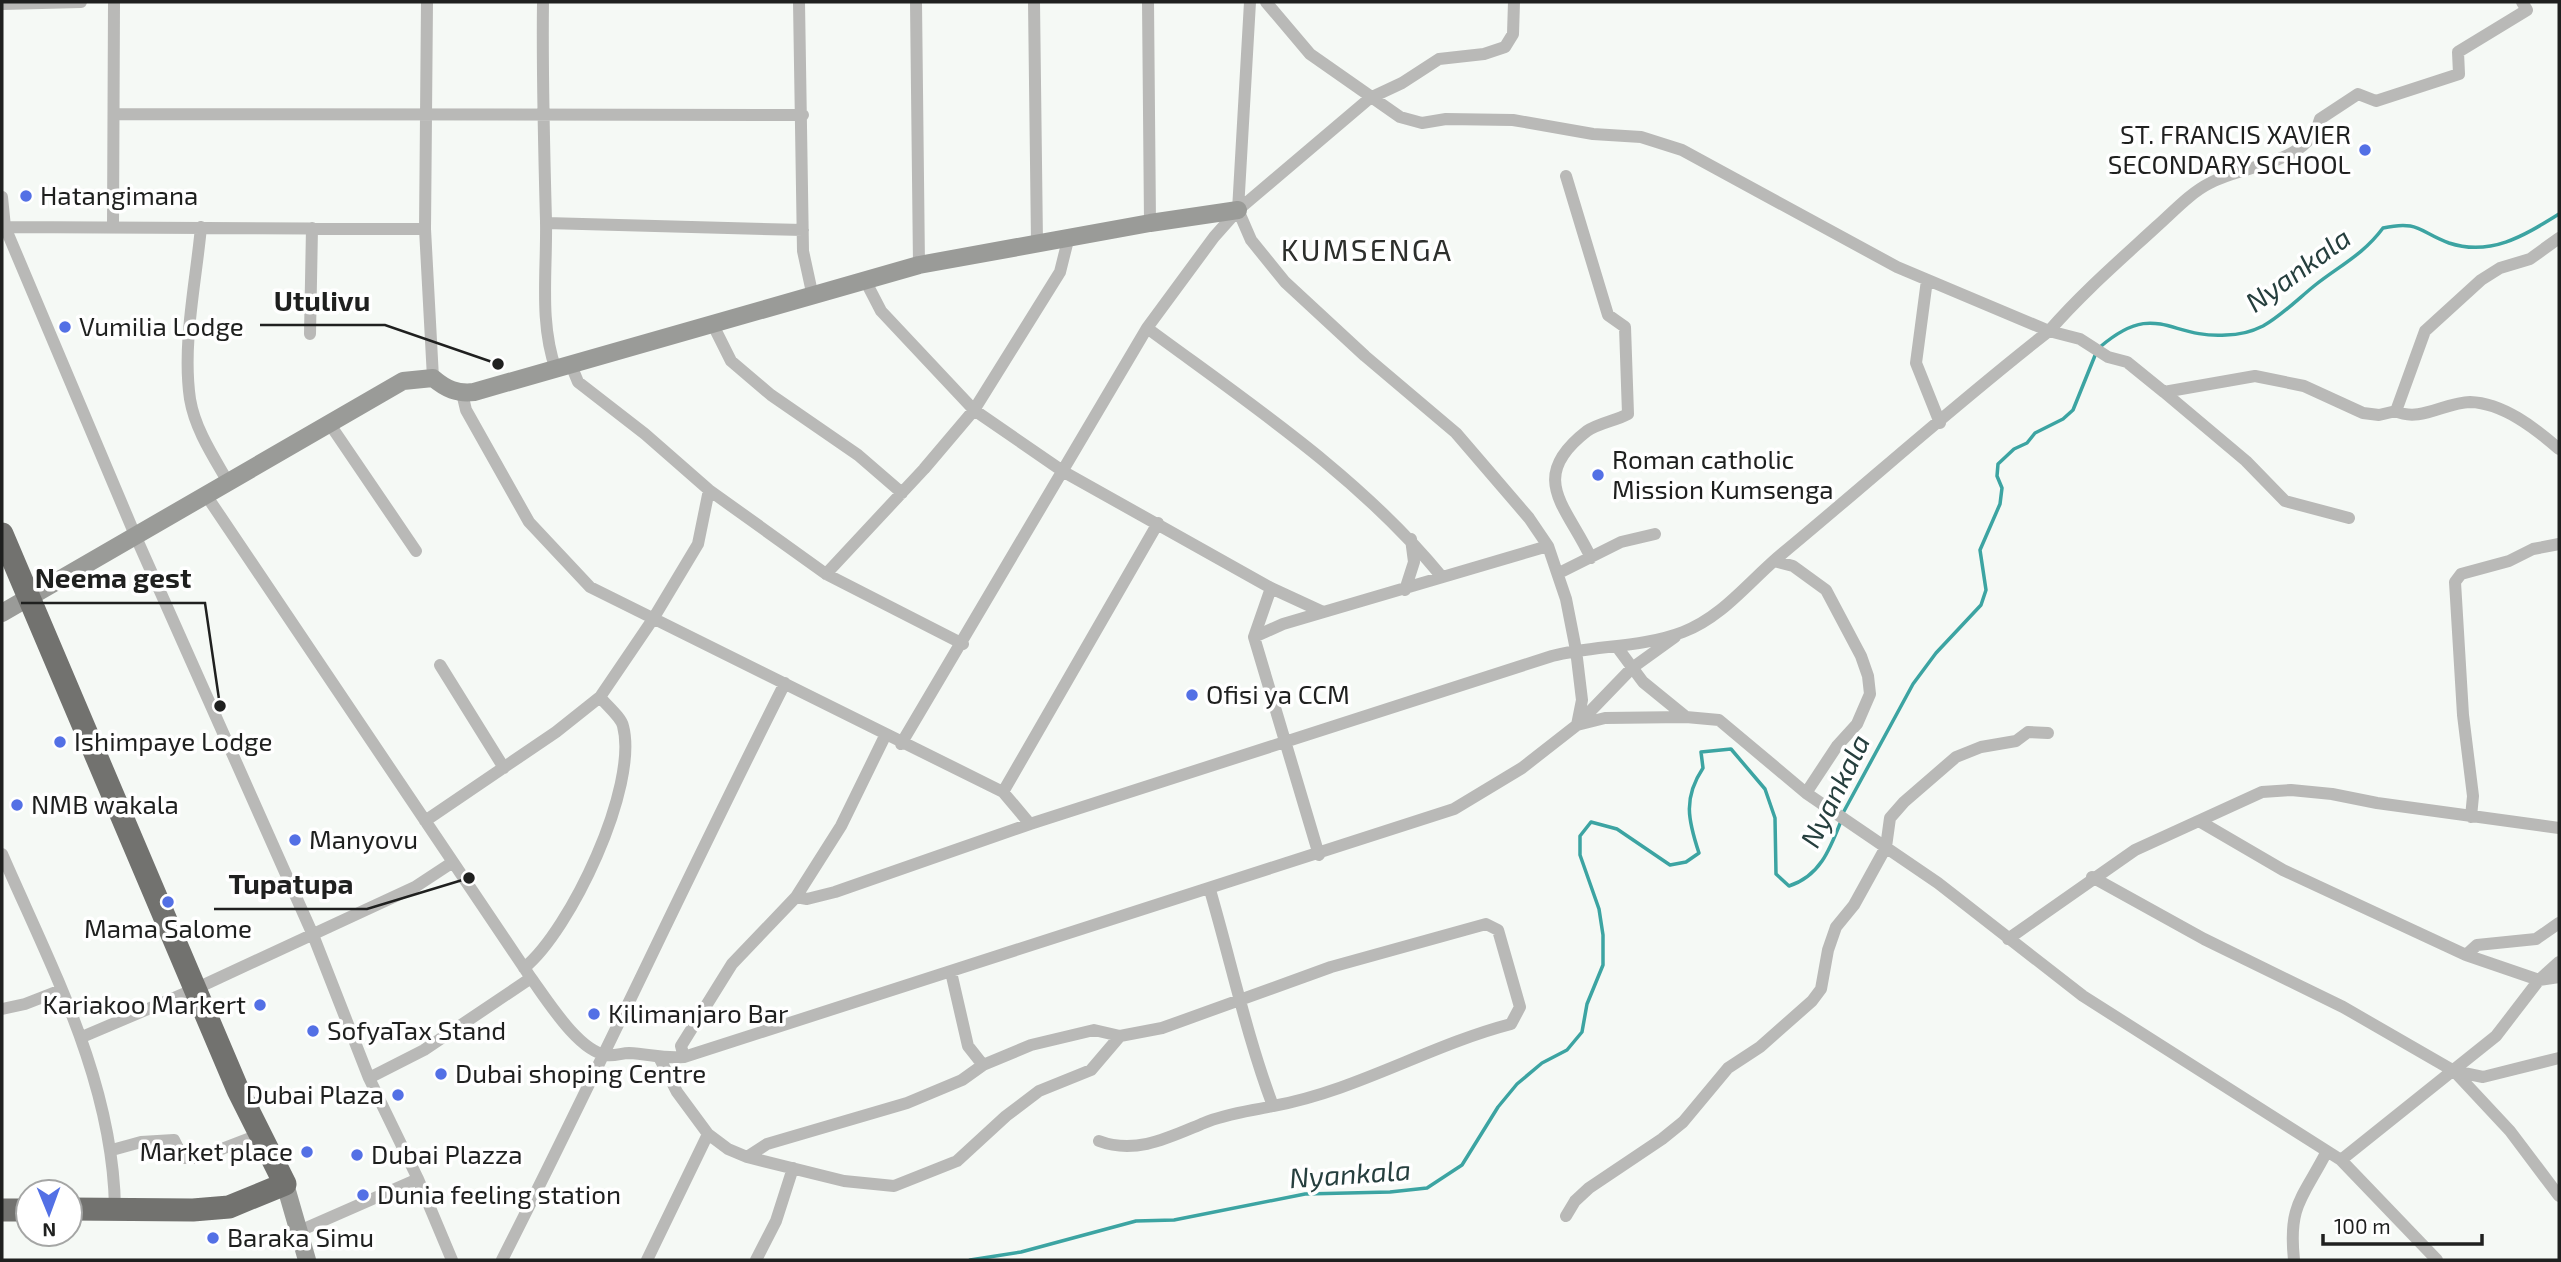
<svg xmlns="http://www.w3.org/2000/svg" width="2561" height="1262" viewBox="0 0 2561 1262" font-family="'Exo 2',sans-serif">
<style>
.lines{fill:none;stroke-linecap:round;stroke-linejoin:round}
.stream{stroke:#3ca4a2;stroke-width:3.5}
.street{stroke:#b9b9b7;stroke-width:12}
.secondary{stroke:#9a9b98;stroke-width:18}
.highway{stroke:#72726f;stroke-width:23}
.poi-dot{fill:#5370e5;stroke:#fff;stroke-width:2.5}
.labels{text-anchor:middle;stroke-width:7;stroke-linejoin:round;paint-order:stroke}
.poi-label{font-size:26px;fill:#1f201f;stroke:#fff;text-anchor:start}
.water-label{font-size:28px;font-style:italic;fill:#263f3e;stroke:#fff}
.quarter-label{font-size:30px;letter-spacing:2px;fill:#2d2f2c;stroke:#fff}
.leader{fill:none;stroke:#1f201f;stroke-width:2.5}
.callout-dot{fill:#1f201f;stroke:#fff;stroke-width:2.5}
.callout-label{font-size:28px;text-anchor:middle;font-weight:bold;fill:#1f201f;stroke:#fff;stroke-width:7;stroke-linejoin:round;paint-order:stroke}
</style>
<rect width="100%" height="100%" fill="#f5f9f5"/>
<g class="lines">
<!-- stream -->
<path class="stream" d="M2100,347C2156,299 2169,339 2226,335C2239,335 2251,332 2263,326C2281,316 2298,299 2314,286C2339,266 2363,255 2383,228C2419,220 2419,232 2449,243C2491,257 2525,235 2559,214
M1843,813L1913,684L1936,653L1981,605L1986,590L1980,550L2000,504L2002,488L1997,476L1998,464L2014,449L2027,443L2035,433L2063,419L2073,410L2096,353
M970,1260L1021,1252L1136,1221L1174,1220L1305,1194L1390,1192L1427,1188L1462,1165L1498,1107L1517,1084L1542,1063L1567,1050L1582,1032L1587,1004L1603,965V935L1599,909L1580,855V836L1591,822L1617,829L1670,865L1686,862L1699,853C1688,820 1683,798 1703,768L1701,752L1731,749L1765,789L1775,818L1776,874L1789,886C1820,876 1830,849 1841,821"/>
<!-- street -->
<path class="street" d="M427,2L425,229L433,378
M543,2C542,75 544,148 546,221C547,272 539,322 556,370
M799,2L803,251L813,297
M916,2L919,265
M1034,2L1037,243
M1148,2L1150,223
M1250,2L1238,210L1251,240L1285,282L1365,356L1456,433L1529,518L1548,546L1566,599L1576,650L1582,700L1577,725
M1266,2L1310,54L1400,117L1422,123L1446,119L1513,120L1593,134L1641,137L1682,150L1897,267L2049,331L2080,339L2108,357L2127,362L2164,392L2255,376L2304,386L2363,413L2379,415L2396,411
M2,4L81,2
M114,114L803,115
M1566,176L1608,315L1625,327L1628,414C1615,421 1599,423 1587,431C1526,478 1567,506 1591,558
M2,197L5,227L135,535L313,935L369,1078L418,1179L452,1260
M546,223L803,230
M113,226L114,2
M2,227L425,229
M201,227C196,282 182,344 190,399C195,429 213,456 228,482
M2559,238L2530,259L2500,268L2481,280L2425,331L2396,411C2419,423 2446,402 2470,402C2503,403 2535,428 2559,449
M1927,280L1916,363L1940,423
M866,282L881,311L974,410L1064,472L1271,588L1323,612
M713,325L731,361L771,395L858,455L902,493
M1147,328C1250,404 1360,477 1442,577
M310,334L312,228
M571,365L578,382L645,434L709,490L826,574L963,644
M2164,392L2246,461L2285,501L2349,518
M462,393L466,410L529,522L590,587L1003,792L1030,824
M329,423L416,551
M206,495L531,978C547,1000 579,1052 607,1055C615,1056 622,1053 629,1053C650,1054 662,1059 684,1057L1454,809L1522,768L1577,725L1605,718L1686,717
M1774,561L1793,566L1826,590L1861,656L1868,676L1870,694L1857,724L1837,746L1806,793
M1559,573L1621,542L1655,534
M826,574L924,469L974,410L1060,272L1068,240
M1271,588L1254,637L1319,855
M1405,590L1414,562L1411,539
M1254,637L1283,624L1548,546
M1617,647L1643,682L1686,717L1719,720L1806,793L1938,883L2083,996L2341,1160L2437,1260
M440,665L504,768
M1577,725L1632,668L1675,637
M901,744L1147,328L1214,237L1238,210L1370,98L1402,83L1439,59L1484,54L1505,47L1513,34L1514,2
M1003,792L1158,523
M2471,817L2473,796L2463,715L2455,582L2461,574L2509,561L2533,549L2559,544
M425,821L556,732L600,697L653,619L698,544L709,490
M2199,821L2283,870L2466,955L2539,980L2559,977
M2,854C51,967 113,1081 115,1208
M2092,877L2204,939L2343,1007L2454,1071L2510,1131L2559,1196
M796,897L807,899L835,892L1030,824L1552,656C1595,645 1641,648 1683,632C1723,617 1750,580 1783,553C1871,480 1958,402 2049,331C2082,293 2119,261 2156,227C2173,212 2190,193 2210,183C2245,164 2308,165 2320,119L2358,94L2376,101L2459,74L2458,52L2527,10L2522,2
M2008,939L2135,850L2262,792L2291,790L2332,794L2377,803L2559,828
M2466,955L2477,945L2536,939L2559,923
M524,968C570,931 639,786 623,726C621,717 606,705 600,697
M951,972L968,1046L983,1065
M2,1009L25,1004L61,990
M82,1037L195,989L415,887L453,862
M684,1057L681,1046L732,964L796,897L841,826L885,736
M660,1059L677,1092L708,1134L728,1149L747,1157L844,1181L894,1186L957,1161L1006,1116L1039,1091L1091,1070L1120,1036
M2454,1071L2483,1077L2559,1058
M369,1078L424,1050L531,978
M1099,1141C1136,1155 1170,1137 1204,1123C1225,1114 1251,1111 1273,1106
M112,1150L141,1142L174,1140L183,1158H198L258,1135
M747,1157L767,1144L907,1103L962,1080L983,1065L1031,1045L1094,1030L1120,1036L1162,1028L1331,967L1486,924L1498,930L1520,1007L1511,1024C1430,1045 1356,1091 1273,1106C1247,1037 1231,962 1210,890
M2341,1160L2496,1036L2539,980L2559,962
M1566,1216L1575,1201L1589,1188L1662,1139L1683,1122L1728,1068L1760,1047L1812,1001L1821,989L1828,950L1836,927L1854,905L1886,847L1890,818L1904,802L1956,757L1981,747L2016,741L2028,732L2048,733
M297,1232L418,1179
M502,1260C599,1069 688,875 785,683
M647,1260L708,1134
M756,1260L776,1221L793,1168
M2294,1260C2288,1204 2303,1198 2327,1151"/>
<!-- secondary -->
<path class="secondary" d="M2,613L403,381L433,378C446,389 457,394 474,392L919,265L1150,223L1238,210
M285,1184L307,1260"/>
<!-- highway -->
<path class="highway" d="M2,534L238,1090L285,1184L229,1207L193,1210L70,1209
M2,1210H28"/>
</g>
<!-- markers -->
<g class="poi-dot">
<circle cx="2365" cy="150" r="7"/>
<circle cx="26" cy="196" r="7"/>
<circle cx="65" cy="327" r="7"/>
<circle cx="1598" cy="475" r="7"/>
<circle cx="1192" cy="695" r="7"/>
<circle cx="60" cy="742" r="7"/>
<circle cx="17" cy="805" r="7"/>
<circle cx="295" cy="840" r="7"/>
<circle cx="168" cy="902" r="7"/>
<circle cx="260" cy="1005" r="7"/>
<circle cx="594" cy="1014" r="7"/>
<circle cx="313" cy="1031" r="7"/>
<circle cx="441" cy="1074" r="7"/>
<circle cx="398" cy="1095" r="7"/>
<circle cx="307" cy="1152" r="7"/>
<circle cx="357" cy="1155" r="7"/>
<circle cx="363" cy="1195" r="7"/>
<circle cx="213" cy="1238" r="7"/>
</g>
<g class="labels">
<!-- poi labels -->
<g class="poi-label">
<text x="2351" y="144" text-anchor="end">ST. FRANCIS XAVIER<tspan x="2351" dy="30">SECONDARY SCHOOL</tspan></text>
<text x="40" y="205">Hatangimana</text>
<text x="79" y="336">Vumilia Lodge</text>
<text x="1612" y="469">Roman catholic<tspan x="1612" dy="30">Mission Kumsenga</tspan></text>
<text x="1206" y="704">Ofisi ya CCM</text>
<text x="74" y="751">Ishimpaye Lodge</text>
<text x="31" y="814">NMB wakala</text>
<text x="309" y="849">Manyovu</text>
<text x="168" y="938" text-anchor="middle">Mama Salome</text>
<text x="246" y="1014" text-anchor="end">Kariakoo Markert</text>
<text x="608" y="1023">Kilimanjaro Bar</text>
<text x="327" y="1040">SofyaTax Stand</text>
<text x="455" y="1083">Dubai shoping Centre</text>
<text x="384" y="1104" text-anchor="end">Dubai Plaza</text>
<text x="293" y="1161" text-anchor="end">Market place</text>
<text x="371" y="1164">Dubai Plazza</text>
<text x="377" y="1204">Dunia feeling station</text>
<text x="227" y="1247">Baraka Simu</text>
</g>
<!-- water labels -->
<g class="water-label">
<text transform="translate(2298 270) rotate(-36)" y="10">Nyankala</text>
<text transform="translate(1835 791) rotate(-64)" y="10">Nyankala</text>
<text transform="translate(1350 1174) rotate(-4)" y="10">Nyankala</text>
</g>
<!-- quarter labels -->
<g class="quarter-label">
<text x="1367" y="261">KUMSENGA</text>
</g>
</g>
<!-- callouts -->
<path class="leader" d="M498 364L385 325H260M220 706L205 603H21M469 878L367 909H214"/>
<g class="callout-dot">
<circle cx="498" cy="364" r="7"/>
<circle cx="220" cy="706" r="7"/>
<circle cx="469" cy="878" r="7"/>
</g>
<g class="callout-label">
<text x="322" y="311">Utulivu</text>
<text x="113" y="588">Neema gest</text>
<text x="291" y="894">Tupatupa</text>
</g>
<!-- border -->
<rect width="2561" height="1262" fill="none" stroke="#1f201f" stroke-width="7"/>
<!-- north arrow -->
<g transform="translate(49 1213) rotate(179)"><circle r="33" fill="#ffffff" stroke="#a5a6a5" stroke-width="2"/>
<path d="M0-5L12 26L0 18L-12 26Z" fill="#5370e5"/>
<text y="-10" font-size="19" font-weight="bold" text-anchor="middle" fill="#1f201f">N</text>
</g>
<!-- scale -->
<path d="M2323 1234v10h159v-10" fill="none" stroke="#1f201f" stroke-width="3.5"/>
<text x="2334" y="1234" font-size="21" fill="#1f201f" stroke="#ffffff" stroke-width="5" paint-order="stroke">100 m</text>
</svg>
